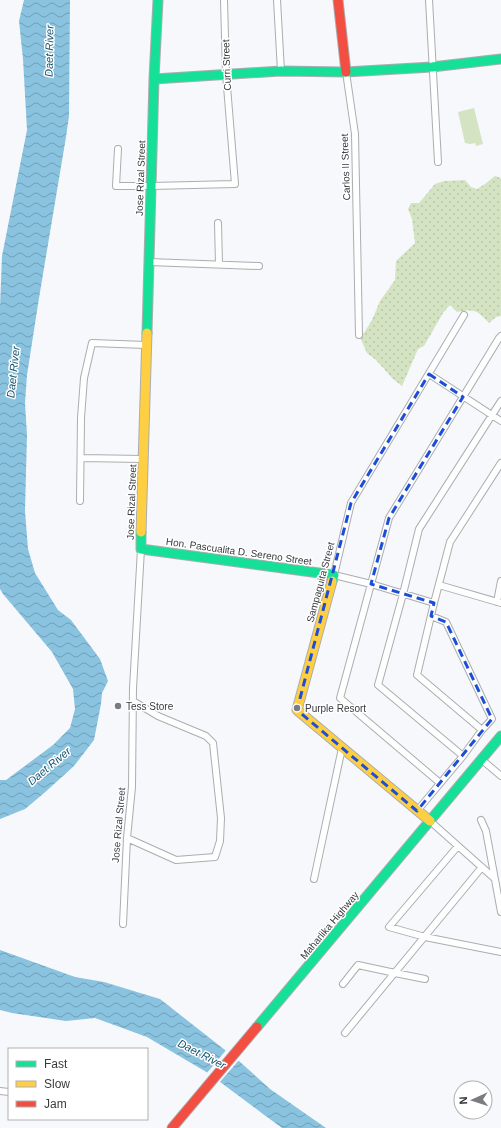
<svg xmlns="http://www.w3.org/2000/svg" width="501" height="1128" viewBox="0 0 501 1128" font-family="Arial,sans-serif">
<style>
.grass{fill:url(#grass-dots)}
.pitch{fill:#d4e4c2}
.water{fill:url(#water-waves)}
.pier{fill:#f6f8fb}
.lines{fill:none;stroke-linecap:round;stroke-linejoin:round}
.street-casing{stroke:#abadb0;stroke-width:8}
.fast-casing{stroke:#abadb0;stroke-width:11}
.slow-casing{stroke:#abadb0;stroke-width:11}
.jam-casing{stroke:#abadb0;stroke-width:11}
.street{stroke:#fefefe;stroke-width:6}
.fast{stroke:#16e098;stroke-width:9}
.slow{stroke:#ffcf43;stroke-width:9}
.jam{stroke:#f24e42;stroke-width:9}
.marked{fill:none;stroke:#1d4ed8;stroke-width:3;stroke-dasharray:8 5;stroke-linejoin:round}
.poi-dot{fill:#7b7c80;stroke:#fff;stroke-width:1.5}
.labels{text-anchor:middle;stroke-width:3;stroke-linejoin:round;paint-order:stroke}
.street-label{font-size:10px;fill:#393a3e;stroke:#fff}
.poi-label{font-size:10px;fill:#393a3e;stroke:#fff;text-anchor:start}
.water-label{font-size:11px;font-style:italic;fill:#13536e;stroke:#fff}
</style>
<defs>
<pattern id="grass-dots" width="8" height="8" patternUnits="userSpaceOnUse"><rect width="8" height="8" fill="#d4e4c2"/><path d="M2 2h.1M6 6h.1" fill="none" stroke="#b7c4a8" stroke-width="1.8" stroke-linecap="round"/></pattern>
<pattern id="water-waves" width="16" height="10" patternUnits="userSpaceOnUse"><rect width="16" height="10" fill="#8ac3df"/><path d="M0 5q4-4 8 0t8 0" fill="none" stroke="#729fb6"/></pattern>
</defs>
<rect width="100%" height="100%" fill="#f6f8fb"/>
<!-- grass -->
<path class="grass" d="M495,176L501,178V316L496,317L489,323C476,310 476,309 457,312L450,305L443,313L424,346L418,349L402,386L393,379L376,360L367,353L358,333H364L372,320L380,301L395,280L396,261L415,243L412,219L408,209L411,203H419L435,184L444,181L465,180L471,187L477,189L485,184Z"/>
<!-- pitch -->
<path class="pitch" d="M474,108L483,144L476,146L475,143L470,144L465,143L458,112Z"/>
<!-- water -->
<path class="water" d="M24,0H70L69,116L66,137L39,298L27,375L25,403L27,435L25,511L28,549L35,573L58,610L71,620L100,659L108,681L102,693L101,704L94,740L74,766L43,794L25,809L0,819V780H6L53,745L70,728L75,709L73,689L52,652L3,594L0,589V307L2,256L27,130L23,59L19,21Z
M0,950L75,977L104,982L160,999L239,1061L270,1089L326,1128H282L208,1073L147,1037L95,1018L66,1021L12,1013L0,1010Z"/>
<!-- pier -->
<path class="pier" d="M227,1049L240,1059L219,1083L206,1074Z"/>
<g class="lines">
<defs>
<path id="street" d="M277,0L281,71
M429,0L438,162
M346,72L355,134L359,335
M118,149L116,186H151L235,184L226,74L224,0
M218,223L219,264
M149,262L259,266
M429,374L501,421
M81,458L143,459
M80,501L81,418L84,378L92,343L146,345
M439,585L501,603
M497,602L501,581
M434,603L371,584L334,575L351,503L464,315
M431,616L446,622L492,719L482,730
M463,756L482,730L417,675L434,603L450,542L501,463
M481,759L501,776
M440,783L340,698L389,518L499,338L501,336
M417,811L463,756L378,685L403,594L419,529L501,401
M481,820L486,831L501,912
M430,821L494,878
M127,838L176,860L215,857L220,841L221,818L213,743L206,736L158,716L133,701
M458,846L389,927L425,937L501,952
M314,879L342,748
M123,924L127,838L132,787L133,688L141,549
M343,984L358,965L395,973L425,979
M345,1033L482,867
M0,1091L9,1092"/>
<path id="fast" d="M154,79L281,71L346,72L432,67L501,59
M147,333L154,79L158,0
M141,532V549L334,575L332,581
M257,1027L501,736"/>
<path id="slow" d="M141,532L147,333
M332,581L297,710L430,821"/>
<path id="jam" d="M338,0L346,72
M172,1128L257,1027"/>
</defs>
<!-- street casing -->
<use href="#street" class="street-casing"/>
<!-- fast casing -->
<use href="#fast" class="fast-casing"/>
<!-- slow casing -->
<use href="#slow" class="slow-casing"/>
<!-- jam casing -->
<use href="#jam" class="jam-casing"/>
<!-- street -->
<use href="#street" class="street"/>
<!-- fast -->
<use href="#fast" class="fast"/>
<!-- slow -->
<use href="#slow" class="slow"/>
<!-- jam -->
<use href="#jam" class="jam"/>
</g>
<!-- marked area -->
<path class="marked" d="M429,374L463,397L389,518L371,584L434,603L431,616L446,622L492,719L417,811L297,710L351,503Z"/>
<!-- markers -->
<g class="poi-dot">
<circle cx="118" cy="706" r="4"/>
<circle cx="297" cy="708" r="4"/>
</g>
<g class="labels">
<!-- street labels -->
<g class="street-label">
<text transform="translate(226 65) rotate(-92)" y="4">Curri Street</text>
<text transform="translate(345 167) rotate(-92)" y="4">Carlos II Street</text>
<text transform="translate(140 178) rotate(-88)" y="4">Jose Rizal Street</text>
<text transform="translate(131 502) rotate(-88)" y="4">Jose Rizal Street</text>
<text transform="translate(239 551) rotate(8)" y="4">Hon. Pascualita D. Sereno Street</text>
<text transform="translate(320 582) rotate(-75)" y="4">Sampaguita Street</text>
<text transform="translate(118 825) rotate(-85)" y="4">Jose Rizal Street</text>
<text transform="translate(329 925) rotate(-50)" y="4">Maharlika Highway</text>
</g>
<!-- poi labels -->
<g class="poi-label">
<text x="126" y="710">Tess Store</text>
<text x="305" y="712">Purple Resort</text>
</g>
<!-- water labels -->
<g class="water-label">
<text transform="translate(49 51) rotate(-89)" y="4">Daet River</text>
<text transform="translate(13 372) rotate(-84)" y="4">Daet River</text>
<text transform="translate(49 766) rotate(-40)" y="4">Daet River</text>
<text transform="translate(202 1054) rotate(27)" y="4">Daet River</text>
</g>
</g>
<!-- legend -->
<rect x="8" y="1048" width="140" height="72" fill="#ffffff" stroke="#b0b0b2"/>
<rect x="16" y="1061" width="20" height="6" fill="#16e098" stroke="#b0b0b2"/>
<text x="44" y="1068" font-size="12" fill="#393a3e">Fast</text>
<rect x="16" y="1081" width="20" height="6" fill="#ffcf43" stroke="#b0b0b2"/>
<text x="44" y="1088" font-size="12" fill="#393a3e">Slow</text>
<rect x="16" y="1101" width="20" height="6" fill="#f24e42" stroke="#b0b0b2"/>
<text x="44" y="1108" font-size="12" fill="#393a3e">Jam</text>
<!-- north arrow -->
<g transform="translate(473 1100) rotate(267)"><circle r="19" fill="#ffffff" stroke="#b0b0b2"/>
<path d="M0-3L7 15L0 10L-7 15Z" fill="#7b7c80"/>
<text y="-6" font-size="11" font-weight="bold" text-anchor="middle" fill="#393a3e">N</text>
</g>
</svg>
